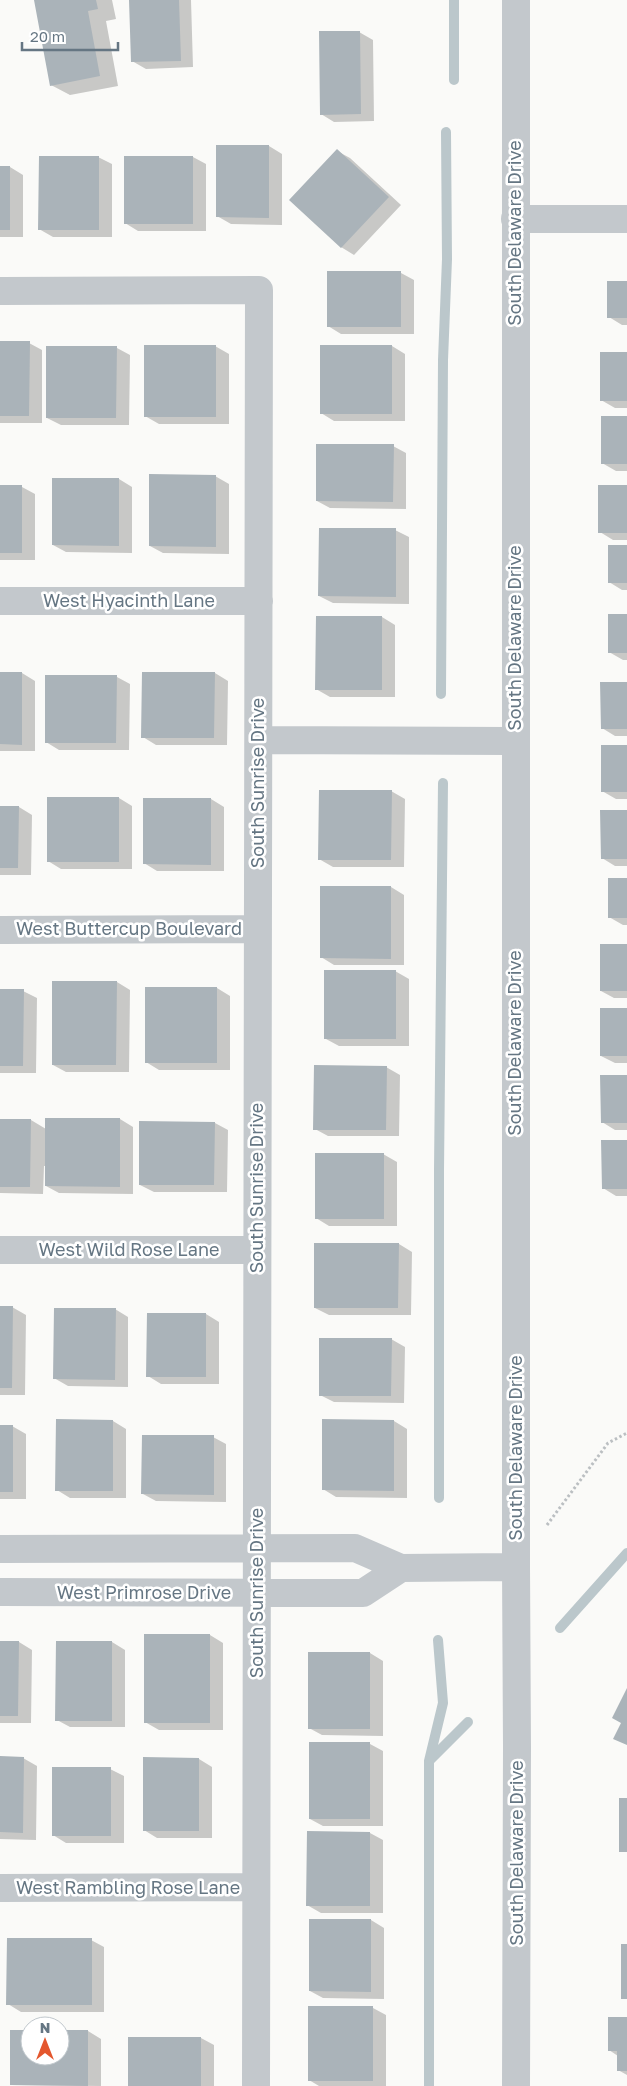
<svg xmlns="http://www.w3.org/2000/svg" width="627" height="2086" viewBox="0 0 627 2086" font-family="'Golos Text',sans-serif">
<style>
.shadow{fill:#0003}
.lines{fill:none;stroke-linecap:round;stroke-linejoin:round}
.stream{stroke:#bbc7cb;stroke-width:10}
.building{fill:#aab3b9}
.path{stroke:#bbbfc2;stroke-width:3;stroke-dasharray:2.5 2.5;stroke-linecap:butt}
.minor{stroke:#c3c8cc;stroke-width:28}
.labels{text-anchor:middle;stroke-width:5;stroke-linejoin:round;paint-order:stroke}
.street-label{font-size:18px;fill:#657683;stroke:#fff}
</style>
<rect width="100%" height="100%" fill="#fafaf8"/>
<!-- shadow -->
<path class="shadow" d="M35,0H112L116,19L106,21L118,86L70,95L51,85Z
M131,0H191L193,67L146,69L132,61Z
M359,32L373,40L374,121L334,122L321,114Z
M269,146L282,154V225L231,224L217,216Z
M337,151L350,158L401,205L354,255L341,247Z
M98,157L112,164V237H53L39,229Z
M193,157L206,164V231H138L125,223Z
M0,167H10L23,175V237H0Z
M401,273L414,280V334H341L328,326Z
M627,282V325H622L609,317Z
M0,343H29L42,350V423H0Z
M215,346L229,354V424H159L145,416Z
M392,346L405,354V421H334L321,413Z
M117,348L130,355L129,425H61L47,418Z
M627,353V408H615L601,400Z
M627,417V471H616L602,463Z
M393,446L406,453V509L330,508L317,501Z
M215,476L229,484V554L163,553L150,546Z
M119,479L132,487V553L66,552L53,545Z
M0,486L22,487L35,494V560H0Z
M627,486V540H613L600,532Z
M395,530L409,537V604L333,603L319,596Z
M627,547V590H622L609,582Z
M627,616V660H623L609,652Z
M382,617L395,625V697H330L316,689Z
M0,673H22L35,681V751H0Z
M215,673L228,681L227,745H156L143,737Z
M117,677L130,684L129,750H59L46,742Z
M627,684V736H615L602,728Z
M627,746V799H616L602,791Z
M391,791L405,799L404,867H333L319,859Z
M119,798L132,806V869H61L48,861Z
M211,799L224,807V871H157L144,863Z
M0,807H19L32,815L31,875H0Z
M627,811V866H615L602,858Z
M627,880V925H623L609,917Z
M391,887L404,895V965H334L321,957Z
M627,945V998H614L601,991Z
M395,971L409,979V1046H339L326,1039Z
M117,982L130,990L129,1072H66L53,1065Z
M217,988L230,996V1070H159L146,1062Z
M0,991H23L37,998L36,1073H0Z
M627,1010V1063H615L601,1056Z
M386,1067L400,1075L399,1136H328L315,1129Z
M627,1076V1130H615L602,1122Z
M46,1119H120L133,1127V1194L59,1193L46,1186V1166H44L43,1194L0,1193V1120H31L46,1129Z
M215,1123L228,1130L227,1192H154L140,1185Z
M627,1141V1196H616L603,1188Z
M383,1154L397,1162V1226H329L316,1218Z
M399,1244L412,1252L411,1315H329L315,1308Z
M0,1307H12L26,1315L25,1395H0Z
M115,1309L128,1317V1387L68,1386L54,1378Z
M148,1314H206L219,1322V1384H161L148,1376Z
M391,1339L405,1347L404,1403L334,1402L320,1395Z
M57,1421H113L126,1429V1498H70L57,1490Z
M323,1421H394L407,1429V1498L336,1497L323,1489Z
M0,1426H12L26,1434V1499H0Z
M213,1437L226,1444V1502L156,1501L143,1494Z
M210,1635L223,1643V1730H159L145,1722Z
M0,1642H19L32,1650L31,1723H0Z
M112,1642L125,1650V1727H70L57,1720Z
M370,1653L383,1661V1736L322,1735L309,1728Z
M370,1744L383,1751V1826H323L310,1819Z
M0,1758H23L37,1766L36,1840L0,1839Z
M199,1759L212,1767V1838H157L144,1830Z
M110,1769L124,1776V1843H66L53,1835Z
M370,1833L383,1840V1913H321L307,1905Z
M371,1920L384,1928V1999L323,1998L310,1991Z
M91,1940L104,1947V2012H21L8,2004Z
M309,2007L373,2008L386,2015V2086H319L309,2080Z
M627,2019V2075L618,2070V2056L609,2050Z
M30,2031V2056H60V2031H88L101,2039V2086L11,2085Z
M201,2038L214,2045V2086H130Z"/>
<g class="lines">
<!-- stream -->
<path class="stream" d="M454,0V80
M441,694L443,360L447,259L446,132
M439,1498V1170L443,783
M560,1628L627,1553
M430,1760L468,1722
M429,2086V1761L443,1703L438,1640"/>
</g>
<!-- building -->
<path class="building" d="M34,0H96L98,9L88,11L100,76L50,86Z
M129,0H179L181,61L131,62Z
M319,31H360L361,114L320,115Z
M216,145H269V218L216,217Z
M337,149L389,197L341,248L289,200Z
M39,156H99V230H38Z
M124,156H193V224H124Z
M0,166H10V230H0Z
M327,271H401V327H327Z
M607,281H627V318H607Z
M0,341H30L29,416H0Z
M144,345H216V417H144Z
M320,345H392V414H320Z
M46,346H117L116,418H46Z
M600,352H627V401H600Z
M601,416H627V464H601Z
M316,444H394L393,502L316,501Z
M149,474L216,475V547L149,546Z
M52,478H119V546L52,545Z
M0,485H22V553H0Z
M598,485H627V533H598Z
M319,528H396V597L318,596Z
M608,545H627V583H608Z
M608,614H627V653H608Z
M316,616H382V690H315Z
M0,672H22V745L0,744Z
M142,672H215L214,738H141Z
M45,675H117L116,743H45Z
M600,682H627V729H601Z
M601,745H627V792H601Z
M319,790H392L391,860H318Z
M47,797H119V862H47Z
M143,798H211V865L143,864Z
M0,806H19L18,868H0Z
M600,810H627V859H601Z
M608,878H627V918H608Z
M320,886H391V959L320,958Z
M600,944H627V991H600Z
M324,970H396V1039H324Z
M52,981H117L116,1065H52Z
M145,987H217V1063H145Z
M0,989H24L23,1066H0Z
M600,1008H627V1056H600Z
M314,1065L387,1066L386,1130H313Z
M600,1075H627V1123H601Z
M45,1118H120V1187L45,1186Z
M0,1119H31L30,1187H0Z
M139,1121L215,1122L214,1185H139Z
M601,1140H627V1189H602Z
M315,1153H384V1219H315Z
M314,1243H399L398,1308H314Z
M0,1306H13L12,1388H0Z
M54,1308H116L115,1380L53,1379Z
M147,1313H206V1377H146Z
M319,1338H392L391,1396H319Z
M56,1419L113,1420V1491H55Z
M322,1419L394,1420V1491L322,1490Z
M0,1425H13V1492H0Z
M142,1435H214V1495L141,1494Z
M144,1634H210V1723H144Z
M0,1641H19L18,1716H0Z
M56,1641H112V1721H55Z
M308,1652H370V1729H308Z
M627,1688V1745L613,1739L621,1723L612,1718Z
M309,1742H370V1819H309Z
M0,1756L24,1757L23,1833L0,1832Z
M143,1757L199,1758V1831H143Z
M52,1767H111V1836H52Z
M619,1798H627V1852H619Z
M307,1831L370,1832V1906H306Z
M309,1919H371V1992L309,1991Z
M7,1938H92V2005H6Z
M621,1944H627V1999H621Z
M308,2006H373V2081H308Z
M608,2017H627V2071H617V2051H608Z
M10,2030H30V2056H60V2030H88V2086L10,2085Z
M128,2037H201V2086H128Z"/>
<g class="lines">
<!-- path -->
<path class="path" d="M547,1525L608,1443L627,1433"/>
<!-- minor -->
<path class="minor" d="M516,0V1567L517,1747L516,2086
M515,219H627
M0,291L259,290L256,2086
M0,601H259
M259,740L515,741
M0,930L258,929
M0,1250H257
M0,1549L355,1548L401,1568L516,1567
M0,1592L363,1593L401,1568
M0,1888L256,1887"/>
</g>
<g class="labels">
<!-- street labels -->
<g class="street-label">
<text transform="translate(515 233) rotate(-90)" y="6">South Delaware Drive</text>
<text x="129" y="607">West Hyacinth Lane</text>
<text transform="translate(515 638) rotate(-90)" y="6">South Delaware Drive</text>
<text transform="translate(258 783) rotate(-90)" y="6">South Sunrise Drive</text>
<text x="129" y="935">West Buttercup Boulevard</text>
<text transform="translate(515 1043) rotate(-90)" y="6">South Delaware Drive</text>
<text transform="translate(257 1188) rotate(-90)" y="6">South Sunrise Drive</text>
<text x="129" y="1256">West Wild Rose Lane</text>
<text transform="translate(516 1448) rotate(-90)" y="6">South Delaware Drive</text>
<text x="144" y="1599">West Primrose Drive</text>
<text transform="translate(257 1593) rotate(-90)" y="6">South Sunrise Drive</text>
<text transform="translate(517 1853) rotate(-90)" y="6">South Delaware Drive</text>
<text x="128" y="1894">West Rambling Rose Lane</text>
</g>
</g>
<!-- north arrow -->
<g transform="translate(45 2041)"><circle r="24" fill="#ffffff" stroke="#c1c8cd"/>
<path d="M0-4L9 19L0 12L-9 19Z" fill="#e4572e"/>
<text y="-8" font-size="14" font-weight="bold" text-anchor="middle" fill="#657683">N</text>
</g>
<!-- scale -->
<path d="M22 42v8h96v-8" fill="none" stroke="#657683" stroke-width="2.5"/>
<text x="30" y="42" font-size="15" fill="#657683" stroke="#ffffff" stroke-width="4" paint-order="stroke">20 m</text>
</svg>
